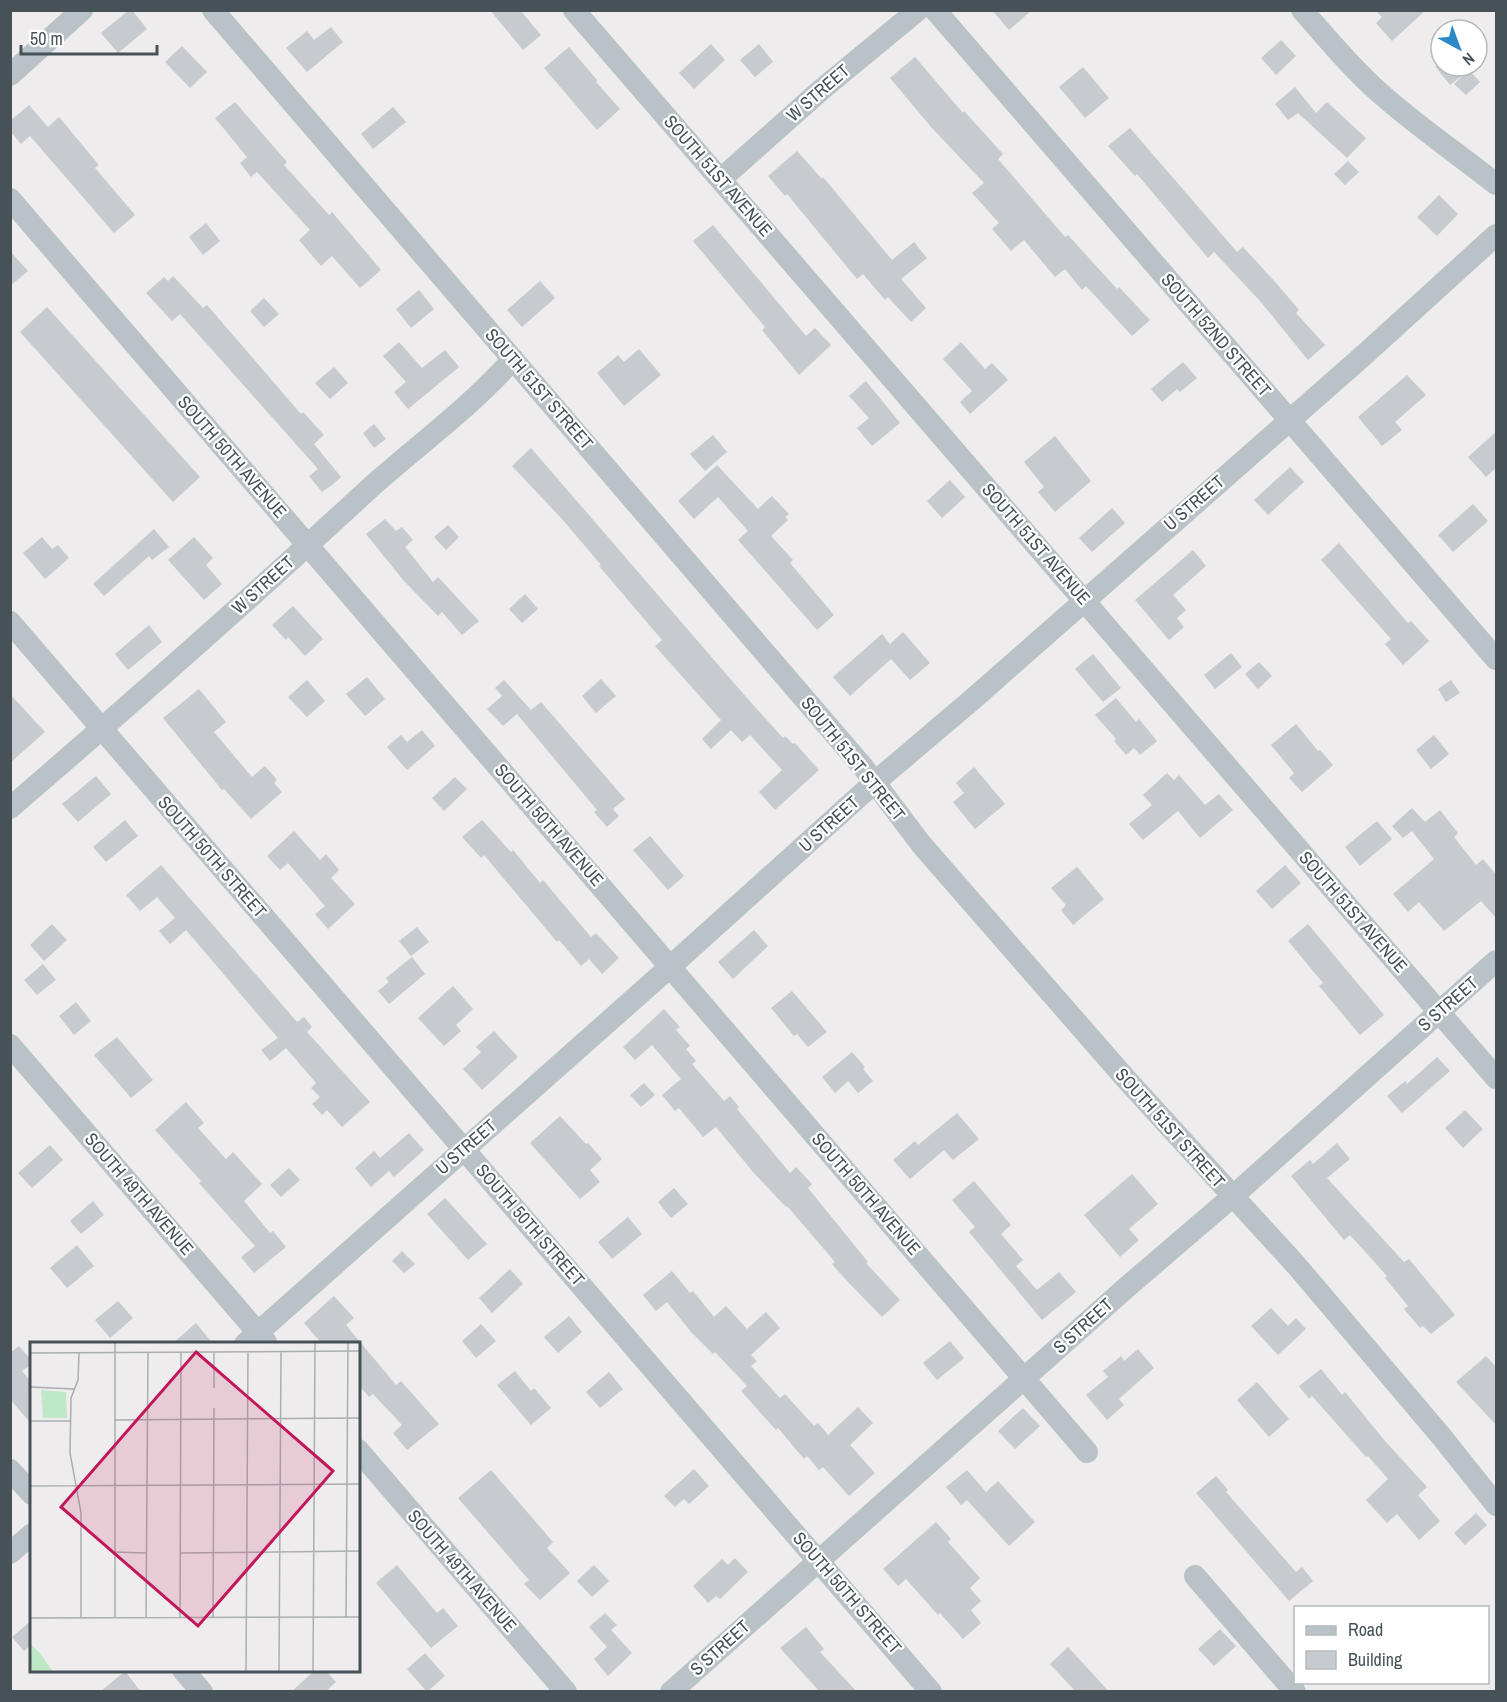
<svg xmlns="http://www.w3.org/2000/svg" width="1507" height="1702" viewBox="0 0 1507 1702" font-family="'Archivo Narrow',sans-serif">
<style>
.building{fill:#c7cace}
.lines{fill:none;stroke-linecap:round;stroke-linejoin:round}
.street{stroke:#b9c2c7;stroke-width:22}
.labels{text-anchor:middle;stroke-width:4.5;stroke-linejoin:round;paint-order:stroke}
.street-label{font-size:18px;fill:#465257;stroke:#fff}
.inset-road{fill:none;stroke:#abaeb0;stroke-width:1.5}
.view{fill:#c2185b;fill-opacity:0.15;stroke:#c2185b;stroke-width:3}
.inset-edge{fill:none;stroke:#465257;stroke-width:3}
</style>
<rect width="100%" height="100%" fill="#eeecec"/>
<!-- building -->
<path class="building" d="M129,10H132L147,29L118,53L101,33Z
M490,10H520L541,35L523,50Z
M992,10H1032L1009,30Z
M1375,10H1426L1392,41L1376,23L1382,17Z
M331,27L343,42L307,72L286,48L307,31L314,40Z
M1281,40L1296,56L1276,75L1261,58Z
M711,44L725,60L694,89L679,73Z
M759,44L773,62L755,77L740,60Z
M182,46L207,72L190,88L165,62Z
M569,47L597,80L596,82L620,109L597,130L544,68Z
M915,57L963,113L964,111L1003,154L998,159L1065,237L1068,235L1117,289L1119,287L1150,320L1132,336L1086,286L1082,290L1065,269L1055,277L1024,240L1011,251L992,229L999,223L972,193L984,183L931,127L890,78Z
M1435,66H1456L1463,75L1450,85Z
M1083,67L1109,98L1085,118L1059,87Z
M1469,70L1480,82L1466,95L1454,84Z
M1295,87L1316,113L1327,102L1366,138L1347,158L1298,113L1288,120L1275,104Z
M235,102L287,162L284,165L329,215L332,212L381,270L360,288L332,256L321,266L299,240L310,230L257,172L251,177L240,163L247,157L215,118Z
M29,105L48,127L59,117L99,165L95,168L135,215L114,233L30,136L21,144L10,131V121Z
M393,107L406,122L373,149L361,134Z
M1130,128L1237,252L1243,247L1277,284L1299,310L1296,313L1325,345L1308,360L1260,301L1214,252L1208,258L1137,174L1135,176L1108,146Z
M797,151L822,179L823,177L892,260L914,242L927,258L901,279L926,308L911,322L888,297L885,300L863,274L857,279L787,194L785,196L768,176Z
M1348,161L1359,172L1345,185L1334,174Z
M1439,195L1458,214L1437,236L1417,217Z
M206,223L220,241L203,255L189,237Z
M713,225L806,336L815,328L831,345L799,375L762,330L765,327L693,241Z
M10,251L28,271L10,286Z
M173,276L203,308L207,305L301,414L303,412L324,435L314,444L341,477L332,485L322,492L309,476L318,469L222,361L180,314L172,321L146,293L164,277L168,281Z
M540,281L555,298L522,327L507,310Z
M419,290L434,309L411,328L396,309Z
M264,298L279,314L264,327L250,311Z
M47,307L200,477L173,502L20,332Z
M399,342L422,368L445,350L459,367L408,409L394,392L406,382L383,356Z
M961,342L985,369L992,363L1008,380L970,414L960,402L972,391L943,359Z
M639,349L661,375L624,406L597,373L618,355L624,362Z
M1183,362L1197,378L1180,392L1177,389L1162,402L1151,389Z
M334,367L348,383L330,399L315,383Z
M1407,375L1426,395L1395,422L1402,430L1382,446L1358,417Z
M866,381L900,423L872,446L857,428L869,418L849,396Z
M374,424L386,439L374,448L363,433Z
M1497,431V467L1486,477L1468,457Z
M713,435L727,452L705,471L690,454Z
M1055,436L1091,481L1055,512L1038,492L1044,487L1024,462Z
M531,448L746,697L783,738L785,736L793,744L795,743L819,770L775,810L759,792L782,770L750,735L742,742L731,730L711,749L702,739L721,720L655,646L662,640L599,566L601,565L562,519L512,466Z
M717,465L758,509L772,496L789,514L785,517L788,520L771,536L793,560L790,563L834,615L817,630L738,540L748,531L718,497L694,519L678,501Z
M1290,467L1304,482L1268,515L1254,500Z
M950,480L965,497L942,518L927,501Z
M1473,504L1488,521L1453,552L1438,535Z
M1112,508L1125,523L1092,552L1079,538Z
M385,519L396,531L402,527L413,540L405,547L433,582L438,577L479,621L462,635L442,612L438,616L404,581L366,534Z
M448,525L459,537L446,550L434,537Z
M154,529L169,547L152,560L149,556L104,596L93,584Z
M42,537L52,549L58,545L69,558L45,579L23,553Z
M194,537L213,558L206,565L222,584L204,600L168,560Z
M1339,543L1408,623L1411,621L1429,641L1403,665L1385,644L1391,639L1321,560Z
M1193,550L1206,566L1173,595L1186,610L1177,618L1184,627L1169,640L1135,600Z
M525,594L538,609L522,623L509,609Z
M293,606L323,639L305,656L288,637L286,640L272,625Z
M149,625L162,642L128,670L115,654Z
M903,632L930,663L910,680L891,659L850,696L833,677L882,634L890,644Z
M1231,653L1242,667L1215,689L1204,675Z
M1093,654L1121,688L1103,702L1075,669Z
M1259,662L1272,676L1258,689L1245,674Z
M367,677L385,699L365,716L346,694Z
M601,679L616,696L596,713L582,696Z
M307,680L325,701L307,717L288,697Z
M504,680L531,710L541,702L625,799L613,809L619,816L607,827L594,812L597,810L517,714L503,726L487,709L502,696L495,688Z
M1451,680L1460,693L1446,702L1438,689Z
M199,689L226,722L214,732L252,777L265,766L277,780L274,783L282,792L251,819L224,789L222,790L163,718Z
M10,694L45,732L10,763Z
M1116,698L1136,722L1139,719L1157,741L1140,755L1134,748L1126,755L1114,741L1116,739L1095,715Z
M1296,724L1318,751L1320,750L1333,765L1302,792L1289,778L1294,773L1271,745Z
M422,730L435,746L407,770L387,747L401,735L407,742Z
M1434,735L1449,754L1431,769L1416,750Z
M974,767L1005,804L975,829L953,802L964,793L956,783Z
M1167,773L1174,780L1179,775L1205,805L1219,794L1233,810L1200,838L1178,811L1143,840L1129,824L1152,805L1143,795Z
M96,776L111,794L78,822L62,804Z
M455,777L467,789L444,811L432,798Z
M1412,808L1425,822L1440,810L1458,833L1454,837L1476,865L1483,859L1497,876V919L1481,901L1444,931L1419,902L1408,912L1393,894L1434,859L1412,831L1403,838L1392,826Z
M125,820L138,836L106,862L93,847Z
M482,820L511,852L513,850L540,883L543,880L591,937L596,933L619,958L602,974L589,959L581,966L559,940L557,942L484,855L481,858L462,837Z
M1377,821L1392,839L1360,866L1345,847Z
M294,831L320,860L326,854L339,870L331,878L355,904L328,929L315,914L325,906L288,863L280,870L267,856Z
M650,836L684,876L668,890L633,850Z
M161,865L297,1022L304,1017L312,1027L307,1032L370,1102L342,1127L327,1110L322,1115L312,1104L320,1097L311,1088L316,1083L286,1048L270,1061L261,1050L278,1038L186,930L170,944L159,931L175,918L157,897L140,911L126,895Z
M1285,865L1301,883L1272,909L1256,891Z
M1077,867L1104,899L1073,925L1061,910L1066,905L1051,888Z
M52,924L67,940L44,961L30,945Z
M1308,924L1384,1015L1360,1035L1319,986L1323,983L1288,941Z
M417,927L429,942L411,956L399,941Z
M754,930L768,946L733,979L718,962Z
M412,957L425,974L389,1004L378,991L389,982L386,978Z
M43,964L56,980L37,995L24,980Z
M453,986L473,1009L456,1025L461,1031L444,1046L418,1018Z
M792,991L827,1032L808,1047L797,1034L794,1036L771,1008Z
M76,1002L91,1021L74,1035L59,1016Z
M664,1009L680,1027L676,1030L690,1046L686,1049L696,1061L692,1064L724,1101L730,1096L739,1107L737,1109L790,1173L796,1167L812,1184L808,1188L868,1262L866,1263L900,1300L882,1317L846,1280L832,1264L835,1262L787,1206L786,1207L753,1172L716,1127L703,1137L679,1108L675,1111L662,1095L681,1079L652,1045L635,1060L623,1047Z
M494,1031L518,1057L482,1090L463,1069L481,1052L476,1047Z
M117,1037L153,1080L131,1098L94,1055Z
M852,1052L865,1067L863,1069L873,1081L858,1093L848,1081L835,1093L822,1077Z
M1437,1057L1450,1071L1402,1113L1387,1096L1405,1081L1407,1084Z
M644,1083L655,1095L641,1107L630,1095Z
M186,1102L204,1123L198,1128L226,1159L233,1152L262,1184L244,1201L270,1233L273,1231L286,1247L254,1273L241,1257L255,1246L199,1183L201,1181L155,1130Z
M1465,1110L1483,1129L1463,1148L1445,1128Z
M957,1113L979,1139L953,1160L944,1150L910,1179L893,1160L915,1141L918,1145Z
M560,1116L586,1144L588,1143L602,1159L590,1170L600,1182L580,1199L530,1143Z
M409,1133L424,1150L394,1177L389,1171L371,1187L355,1168L374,1151L380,1158Z
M1337,1143L1350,1159L1327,1178L1404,1262L1409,1259L1455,1315L1431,1334L1423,1326L1420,1328L1404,1309L1408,1306L1385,1278L1387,1276L1350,1235L1344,1240L1291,1176L1310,1160L1313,1164Z
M50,1145L63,1160L32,1188L18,1173Z
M289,1168L300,1180L281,1197L270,1185Z
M1132,1174L1158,1204L1129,1229L1139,1240L1120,1257L1084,1215Z
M974,1181L1011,1225L1001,1234L1023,1260L1016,1266L1037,1290L1059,1272L1076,1292L1042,1320L969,1232L975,1227L952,1200Z
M674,1188L688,1204L671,1218L658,1202Z
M445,1198L487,1244L468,1260L427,1214Z
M93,1201L104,1215L81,1234L70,1221Z
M628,1217L642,1234L612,1259L598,1242Z
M77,1245L94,1266L67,1288L50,1268Z
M402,1251L415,1264L404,1273L392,1261Z
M510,1269L523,1284L492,1313L479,1298Z
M672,1271L690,1293L693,1291L714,1317L726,1306L747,1329L766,1312L780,1328L751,1355L757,1361L751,1366L780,1398L785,1394L814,1426L818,1423L828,1435L858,1407L873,1423L850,1445L875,1473L849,1496L823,1467L819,1470L807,1456L804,1459L778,1428L776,1430L741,1391L747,1386L715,1352L713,1354L691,1332L667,1302L656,1311L643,1295Z
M334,1296L354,1318L346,1325L396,1385L401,1381L439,1424L407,1450L393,1433L402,1425L373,1394L369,1397L358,1384V1344H322L304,1323Z
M118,1301L133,1318L110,1338L95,1320Z
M1271,1308L1288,1326L1296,1318L1306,1329L1278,1355L1251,1326Z
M569,1316L582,1332L558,1353L544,1337Z
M196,1323L213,1344H172Z
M481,1324L496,1341L476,1358L462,1341Z
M950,1341L964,1358L937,1380L923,1363Z
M19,1346L32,1361V1364L22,1371L32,1383V1425L10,1399V1353Z
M1138,1349L1154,1368L1119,1399L1124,1405L1107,1420L1086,1395L1108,1377L1103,1371L1121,1356L1124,1361Z
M1486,1356L1497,1368V1426L1456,1382Z
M1321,1369L1342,1395L1345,1392L1385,1441L1427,1487L1418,1495L1440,1521L1419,1540L1397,1514L1387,1523L1366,1500L1388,1479L1368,1456L1366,1457L1312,1396L1309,1399L1299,1386Z
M515,1371L531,1391L534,1388L551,1408L531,1425L497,1385Z
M609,1372L623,1389L600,1408L586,1392Z
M1257,1382L1289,1419L1269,1437L1237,1400Z
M1023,1408L1040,1426L1015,1449L998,1431Z
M694,1469L709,1486L689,1504L684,1499L675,1507L664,1496Z
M491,1470L553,1542L547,1548L570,1573L540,1600L524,1584L529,1580L458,1498Z
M967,1470L986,1492L998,1481L1035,1522L1009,1546L967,1500L961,1505L946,1487Z
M1216,1476L1228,1490L1226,1492L1296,1572L1302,1567L1313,1581L1289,1601L1196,1493Z
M1476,1513L1487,1525L1465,1545L1454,1533Z
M936,1522L951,1539L948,1542L980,1578L970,1588L981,1601L971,1610L981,1623L963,1639L940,1613L938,1615L906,1579L898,1586L883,1569Z
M735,1558L748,1572L720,1599L716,1596L708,1603L693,1586L722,1559L728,1565Z
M397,1565L437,1613L443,1608L458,1626L431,1648L376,1583Z
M594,1565L609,1581L592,1597L577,1581Z
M605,1613L617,1625L611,1630L632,1653L608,1676L594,1659L607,1647L589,1627Z
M32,1620V1644L24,1651L12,1637Z
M806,1627L824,1649L820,1652L857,1692H820L780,1648Z
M1220,1629L1236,1646L1214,1666L1198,1649Z
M1068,1647L1092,1673L1109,1692H1076L1050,1664Z
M425,1653L445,1676L427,1692L407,1669Z
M125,1671L141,1692H100Z
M314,1671H326L336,1682L325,1692H291Z"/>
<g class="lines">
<!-- street -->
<path class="street" d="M213,10L863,767L921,844L1126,1079L1296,1265L1441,1436L1496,1505
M574,10L1496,1078
M935,10L1496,659
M1302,10C1328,39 1352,69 1381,94C1417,126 1458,154 1496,184
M10,75L82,10
M721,179L821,90L918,10
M10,199L1087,1452
M10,622L931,1692
M10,808C132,703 253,596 371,487C417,446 473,405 513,359
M10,1045L266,1342
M245,1344L671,966L874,783L973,699L1364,355L1496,235
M358,1450L566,1692
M10,1470L32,1494
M10,1553L32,1534
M1195,1576L1295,1692
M183,1670L202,1692
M671,1692L1127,1287L1232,1197L1496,961"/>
</g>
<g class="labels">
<!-- street labels -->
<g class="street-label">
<text transform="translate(818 93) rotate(-41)" y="6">W STREET</text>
<text transform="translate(718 176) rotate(49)" y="6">SOUTH 51ST AVENUE</text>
<text transform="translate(1216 335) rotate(49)" y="6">SOUTH 52ND STREET</text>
<text transform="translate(539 389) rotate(49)" y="6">SOUTH 51ST STREET</text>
<text transform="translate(232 457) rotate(49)" y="6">SOUTH 50TH AVENUE</text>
<text transform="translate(1194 503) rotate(-41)" y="6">U STREET</text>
<text transform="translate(1036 544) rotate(49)" y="6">SOUTH 51ST AVENUE</text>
<text transform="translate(263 585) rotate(-42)" y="6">W STREET</text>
<text transform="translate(853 759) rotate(51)" y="6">SOUTH 51ST STREET</text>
<text transform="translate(829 824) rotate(-42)" y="6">U STREET</text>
<text transform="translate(549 825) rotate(49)" y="6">SOUTH 50TH AVENUE</text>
<text transform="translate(212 857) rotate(49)" y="6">SOUTH 50TH STREET</text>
<text transform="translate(1353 912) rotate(49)" y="6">SOUTH 51ST AVENUE</text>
<text transform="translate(1448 1004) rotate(-41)" y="6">S STREET</text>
<text transform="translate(1170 1128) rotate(48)" y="6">SOUTH 51ST STREET</text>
<text transform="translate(466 1147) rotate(-41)" y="6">U STREET</text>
<text transform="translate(139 1194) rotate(49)" y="6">SOUTH 49TH AVENUE</text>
<text transform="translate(866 1194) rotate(49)" y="6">SOUTH 50TH AVENUE</text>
<text transform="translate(530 1225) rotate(49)" y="6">SOUTH 50TH STREET</text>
<text transform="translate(1083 1326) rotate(-42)" y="6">S STREET</text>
<text transform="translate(462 1571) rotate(49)" y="6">SOUTH 49TH AVENUE</text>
<text transform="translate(847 1593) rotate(49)" y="6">SOUTH 50TH STREET</text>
<text transform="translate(720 1648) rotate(-42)" y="6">S STREET</text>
</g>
</g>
<!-- overview -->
<g transform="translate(30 1342)">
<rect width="330" height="330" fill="#eeecec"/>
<path d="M11,48L36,50L37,76H13ZM0,301L10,311L23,330H0Z" fill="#bee8c8"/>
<path class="inset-road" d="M0,11L330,9M49,11L48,38L41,56L40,111L51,171V276M0,45L44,47M184,46V10M84,78L330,76M0,79H41M0,144L330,142M84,210L117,211M150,211L330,209M316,275L318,0M0,276L330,275M85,276V0M116,276L118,10M150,276L151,10M183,276L184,66M216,330L218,9M249,330L251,9M283,330L285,0"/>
<path class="view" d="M166,10L303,129L168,284L31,165Z"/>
<rect width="330" height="330" class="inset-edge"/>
</g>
<!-- border -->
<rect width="1507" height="1702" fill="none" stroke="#465257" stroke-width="24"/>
<!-- legend -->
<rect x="1294" y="1606" width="195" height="78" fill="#ffffff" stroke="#b5babc" stroke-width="1.5"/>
<rect x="1306" y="1626" width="30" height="9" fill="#b9c2c7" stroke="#b5babc" stroke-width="1.5"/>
<text x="1348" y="1636" font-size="18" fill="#465257">Road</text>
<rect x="1306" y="1651" width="30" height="18" fill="#c7cace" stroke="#b5babc" stroke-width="1.5"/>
<text x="1348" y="1666" font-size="18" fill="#465257">Building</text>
<!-- north arrow -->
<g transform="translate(1459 48) rotate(139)"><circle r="28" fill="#ffffff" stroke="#b5babc" stroke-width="1.5"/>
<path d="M0-4.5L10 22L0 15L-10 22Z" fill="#2c89c8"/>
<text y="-9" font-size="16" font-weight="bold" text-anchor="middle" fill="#465257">N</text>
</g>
<!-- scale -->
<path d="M21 45v9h136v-9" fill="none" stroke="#465257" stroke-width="3"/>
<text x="30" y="45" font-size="18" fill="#465257" stroke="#ffffff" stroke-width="4.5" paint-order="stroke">50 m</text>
</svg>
